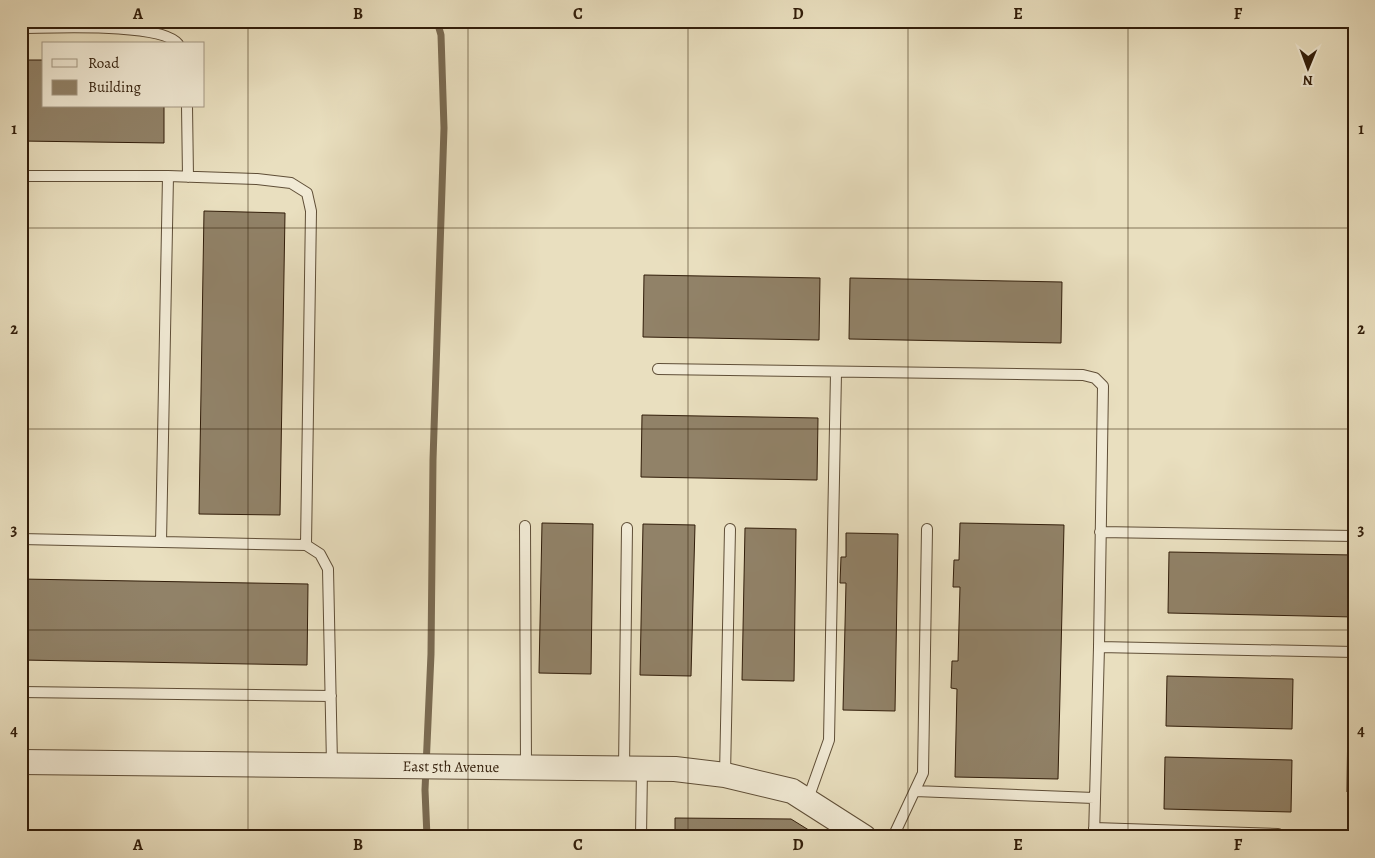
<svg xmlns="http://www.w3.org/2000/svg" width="1375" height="858" viewBox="0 0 1375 858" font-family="Alegreya,serif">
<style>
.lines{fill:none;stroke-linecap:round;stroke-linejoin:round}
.stream{stroke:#7a6a51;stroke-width:7}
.building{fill:#918268;stroke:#311d0a}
.service-casing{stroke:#5f4e37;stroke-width:12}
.tertiary-casing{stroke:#5f4e37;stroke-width:26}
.service{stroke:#f1ead5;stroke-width:10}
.tertiary{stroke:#f1ead5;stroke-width:24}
.grid{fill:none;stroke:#311d0a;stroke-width:1;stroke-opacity:0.55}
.labels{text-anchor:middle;stroke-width:4.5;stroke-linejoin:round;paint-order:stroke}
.street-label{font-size:15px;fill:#311d0a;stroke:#f1ead5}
.neatline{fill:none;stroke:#311d0a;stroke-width:2}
.grid-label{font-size:16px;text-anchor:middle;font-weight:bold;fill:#311d0a}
</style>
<rect width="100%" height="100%" fill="#e9dfbf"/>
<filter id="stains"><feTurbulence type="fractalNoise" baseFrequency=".004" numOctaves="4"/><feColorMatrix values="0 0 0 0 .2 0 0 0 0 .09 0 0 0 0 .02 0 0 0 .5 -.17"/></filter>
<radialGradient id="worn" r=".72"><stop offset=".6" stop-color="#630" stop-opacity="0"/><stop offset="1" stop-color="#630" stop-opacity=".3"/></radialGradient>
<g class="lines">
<!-- stream -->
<path class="stream" d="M427,837L425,790L431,654L433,460L444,128L441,35L437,21"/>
</g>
<!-- building -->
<path class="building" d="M21,60H44V106H164V143L21,141Z
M204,211L285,213L280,515L199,514Z
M644,275L820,278L819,340L643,337Z
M850,278L1062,282L1061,343L849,339Z
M642,415L818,418L817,480L641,477Z
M542,523L593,524L591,674L539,673Z
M960,523L1064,525L1058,779L955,777L957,689L951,688L952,661H958L960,587H953L954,560H959Z
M643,524L695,525L691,676L640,675Z
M745,528L796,529L794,681L742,680Z
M846,533L898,534L895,711L843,710L846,583H840L841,557H846Z
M1169,552L1354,555V617L1168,613Z
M21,579L308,584L307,665L21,660Z
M1167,676L1293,679L1292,729L1166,726Z
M1348,711H1354V792H1347Z
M1165,757L1292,760L1291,812L1164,809Z
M675,818L791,819L820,837H675Z"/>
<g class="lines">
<defs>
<path id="service" d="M21,28C51,28 161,22 178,44
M187,106L188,177
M21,176H168L257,179L291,183L307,193L311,211L306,545
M658,369L1083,375L1095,378L1103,386L1099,647
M525,526L526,767
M1100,532L1354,536
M21,539L306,545L320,554L328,569L332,764
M161,542L168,176
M21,692L331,696
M624,768L627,528
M725,775L730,529
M915,791L1094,798
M808,799L829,740L836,373
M1094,828L1278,834V837
M641,837L642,769
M893,837L923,773L927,529
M1094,837L1099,647L1354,652"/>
<g id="tertiary">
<path id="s1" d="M21,762L675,769L725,775L792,791L864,837"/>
</g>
</defs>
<!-- service casing -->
<use href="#service" class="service-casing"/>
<!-- tertiary casing -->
<use href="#tertiary" class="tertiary-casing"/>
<!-- service -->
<use href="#service" class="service"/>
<!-- tertiary -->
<use href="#tertiary" class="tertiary"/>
</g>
<!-- grid -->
<path class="grid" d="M248,21V837M468,21V837M688,21V837M908,21V837M1128,21V837M21,228H1354M21,429H1354M21,630H1354"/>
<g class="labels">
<!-- street labels -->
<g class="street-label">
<text dy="5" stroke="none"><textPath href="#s1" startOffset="430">East 5th Avenue</textPath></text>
</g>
</g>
<!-- margin -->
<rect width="1375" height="858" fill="none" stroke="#e9dfbf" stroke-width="55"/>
<!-- legend -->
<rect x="42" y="42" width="162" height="65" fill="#f1ead5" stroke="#a49884"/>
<rect x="52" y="59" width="25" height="8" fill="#f1ead5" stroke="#a49884"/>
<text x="88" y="68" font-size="15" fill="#311d0a">Road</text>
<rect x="52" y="80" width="25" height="15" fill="#918268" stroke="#a49884"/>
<text x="88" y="92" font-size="15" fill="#311d0a">Building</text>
<!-- north arrow -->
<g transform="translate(1308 68) rotate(181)" stroke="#f1ead5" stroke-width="4" paint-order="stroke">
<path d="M0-4L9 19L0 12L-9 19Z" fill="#311d0a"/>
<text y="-8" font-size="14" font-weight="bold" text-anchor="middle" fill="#311d0a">N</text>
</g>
<rect x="28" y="28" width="1320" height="802" class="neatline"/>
<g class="grid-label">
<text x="138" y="19">A</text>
<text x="358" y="19">B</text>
<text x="578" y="19">C</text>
<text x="798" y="19">D</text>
<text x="1018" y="19">E</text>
<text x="1238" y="19">F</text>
<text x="14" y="134">1</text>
<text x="1361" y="134">1</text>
<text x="14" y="334">2</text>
<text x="1361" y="334">2</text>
<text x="14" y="535">3</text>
<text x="1361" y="535">3</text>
<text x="14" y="736">4</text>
<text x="1361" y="736">4</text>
<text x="138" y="850">A</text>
<text x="358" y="850">B</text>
<text x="578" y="850">C</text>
<text x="798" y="850">D</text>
<text x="1018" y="850">E</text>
<text x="1238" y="850">F</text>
</g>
<rect width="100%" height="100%" filter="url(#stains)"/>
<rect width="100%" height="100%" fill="url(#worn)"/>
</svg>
